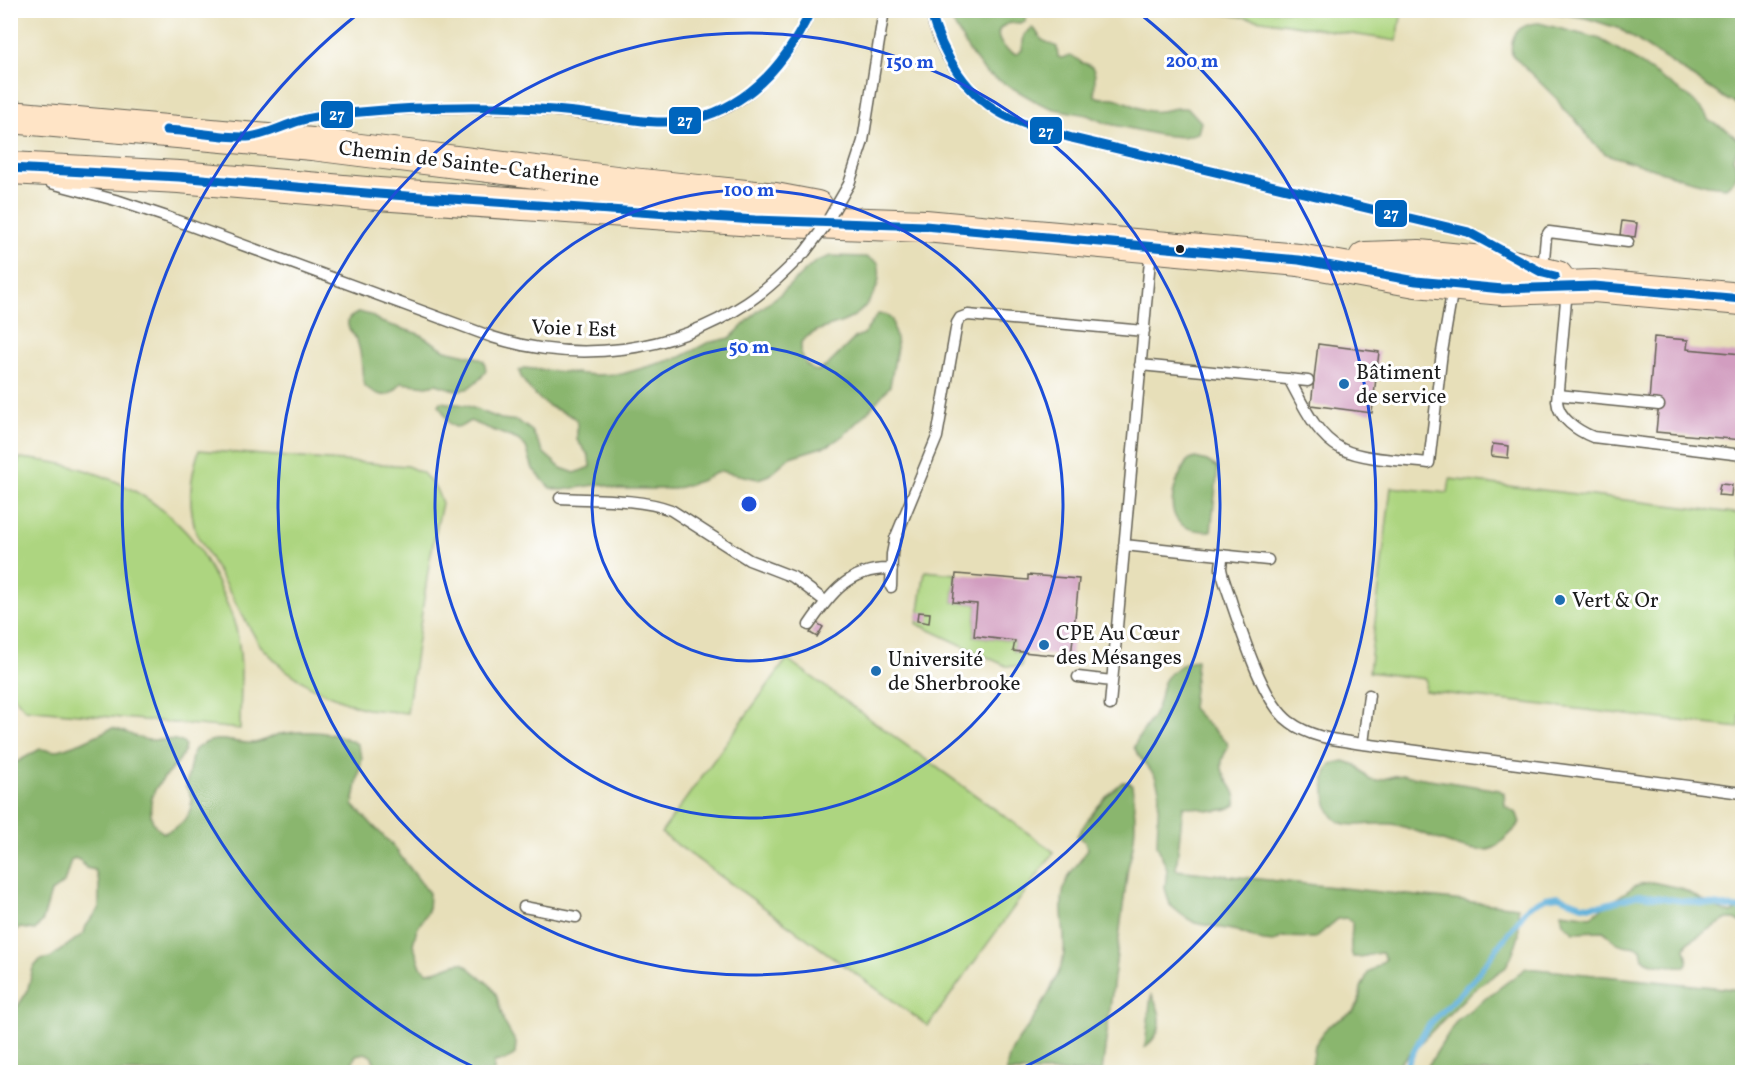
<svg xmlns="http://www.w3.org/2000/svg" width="1753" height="1083" viewBox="0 0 1753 1083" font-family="Vollkorn,serif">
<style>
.green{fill:#add580;stroke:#64784e;stroke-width:1.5}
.forest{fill:#8ab66e;stroke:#536945;stroke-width:1.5}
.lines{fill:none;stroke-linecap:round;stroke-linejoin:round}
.stream{stroke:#5fb0da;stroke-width:6}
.building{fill:#d29dc0}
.lane-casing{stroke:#636053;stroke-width:13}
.secondary-casing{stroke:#636053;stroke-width:34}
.lane{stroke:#fff;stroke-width:10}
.secondary{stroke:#ffe4c6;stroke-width:32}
.lane-bridge-casing{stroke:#636053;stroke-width:13;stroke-linecap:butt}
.lane-bridge{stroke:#fff;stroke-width:10}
.bus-1-casing{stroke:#fff;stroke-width:14}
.bus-1{stroke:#0065bd;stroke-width:9}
.ring{fill:none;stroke:#1d4ed8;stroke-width:3}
.bus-dot{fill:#1c1c1c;stroke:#fff;stroke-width:2}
.poi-dot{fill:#1f6fb2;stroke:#fff;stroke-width:2}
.labels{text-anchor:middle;stroke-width:6;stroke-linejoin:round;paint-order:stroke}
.street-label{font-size:21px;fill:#1c1c1c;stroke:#fff}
.poi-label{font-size:21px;fill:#1c1c1c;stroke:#fff;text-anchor:start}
.centre{fill:#1d4ed8;stroke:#fff;stroke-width:3}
.ring-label{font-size:18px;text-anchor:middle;font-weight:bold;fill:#1d4ed8;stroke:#fff;stroke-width:6;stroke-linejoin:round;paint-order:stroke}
.line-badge{stroke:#fff;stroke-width:2}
.badge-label{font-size:16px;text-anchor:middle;font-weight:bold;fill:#fff}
</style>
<rect width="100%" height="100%" fill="#fff"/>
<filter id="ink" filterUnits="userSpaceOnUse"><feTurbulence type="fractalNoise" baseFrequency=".0167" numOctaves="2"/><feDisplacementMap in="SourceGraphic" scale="12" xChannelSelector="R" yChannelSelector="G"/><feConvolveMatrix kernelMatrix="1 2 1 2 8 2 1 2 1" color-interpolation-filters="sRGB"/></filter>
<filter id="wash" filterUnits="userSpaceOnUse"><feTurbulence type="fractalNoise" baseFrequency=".008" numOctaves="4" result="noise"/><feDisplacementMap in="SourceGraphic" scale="24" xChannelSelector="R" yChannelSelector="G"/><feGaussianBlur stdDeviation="1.35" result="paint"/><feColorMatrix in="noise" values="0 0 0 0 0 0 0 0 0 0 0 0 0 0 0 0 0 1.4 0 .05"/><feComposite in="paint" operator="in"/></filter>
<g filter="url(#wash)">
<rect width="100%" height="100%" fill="#e7dfb9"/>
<!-- green -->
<path class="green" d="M1204,11L1402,10V11L1397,41Z
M199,450L407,466L423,473L436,489L442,503L430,558L407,713L367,709L353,705L311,687L283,668L259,644L196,533C188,501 189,482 199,450Z
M19,458C82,463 142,484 186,532C199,546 208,565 217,582C224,597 232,613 236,629C244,661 240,696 240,729L25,709L11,693L10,524Z
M1450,479L1742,514V715H1740L1739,728L1425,691L1426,679L1369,672L1391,487L1448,493Z
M925,571L956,574L953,602L977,604L974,636L1015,641L1013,651L1023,652L1021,667L1006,666L917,624Z
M787,659L1054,852L928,1026L661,833Z"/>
<!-- forest -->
<path class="forest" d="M946,11H1026L1027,14L1025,22C1018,24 1011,22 1005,25C989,33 1005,53 1017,54L1022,50L1024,35L1032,28L1036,31L1042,40L1057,47L1058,57L1062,58C1072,54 1075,57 1082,63C1102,65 1092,84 1095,96C1102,100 1106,97 1113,98C1129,101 1144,114 1160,111C1170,110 1178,106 1189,109L1201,122L1198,133L1183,137L1160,135L1105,123L1087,115L1054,109L1037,102L986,73L969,51Z
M1543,11H1740L1742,12V107L1726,99L1620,29L1586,18Z
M1539,23L1600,39L1629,56L1689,97L1705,113L1709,121L1726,129L1738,140V148L1733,158L1738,171L1735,179L1726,187L1708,185L1685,179L1606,154L1594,144L1574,118L1563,109L1557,99L1512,55C1509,35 1519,24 1539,23Z
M831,256L866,257L878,263C884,284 869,307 851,318C833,328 817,326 801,342V354L806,364L813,370L818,371L828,365L856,337L864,334L878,314L886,315L892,320L896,339L897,347L890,386L873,406L844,435L829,445L790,457L769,475L758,479L720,471L700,481L674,489H617L602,484L562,490L550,488L533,469L526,447L518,440L470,421L462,426L455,427L449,423L439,405L441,402L465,405L501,419L518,421L532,431L544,453L561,468L575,473L590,467L589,456L577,440V420C568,412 557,411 547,405C537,398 522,383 519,371L524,368L594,375L622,374L681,357L707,343L730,338L758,311L779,295L815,262Z
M359,312L370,315L381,322L419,334L445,350L476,357L484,361L486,370L481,378L467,389L455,390L436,384L427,386L401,383C388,401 380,397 364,386C361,371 363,352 356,339C352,331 345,328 349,318Z
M1195,458L1207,461L1218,468L1211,531C1160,533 1168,493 1187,461Z
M1197,660L1192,708L1206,723L1227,742L1228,748C1209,775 1239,783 1236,805C1215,816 1205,808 1183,806L1176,870L1518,907L1519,935L1513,953L1505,968L1477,987L1462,1001L1391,1072H1311L1315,1045L1328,1026L1353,1012L1359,1002L1361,988L1368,973L1386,959L1382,953C1372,953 1364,958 1353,957C1348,945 1353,934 1352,921L1346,918L1338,919L1315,938L1282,937L1274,942L1263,941L1237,931L1195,923L1182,915L1170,905L1165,888L1167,869L1157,845L1159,789L1155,776L1138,755L1134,747C1139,733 1151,723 1156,710C1165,691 1156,684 1176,669C1184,663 1187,661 1197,660Z
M112,728C125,730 136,739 149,740C160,741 177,736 185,745C183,771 146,778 151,815C152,824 157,829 164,833C185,826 200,807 186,787L193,751C216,731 228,744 254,743C263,742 271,736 280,734C306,730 335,731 357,744L362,757L353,805L393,846L429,893L428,911L417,929L413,944L421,967L427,972C442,972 451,962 463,963L490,985L496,994L504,1022L516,1043L515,1054L506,1060L494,1062V1072H379L371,1056L365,1053L356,1055L352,1064V1072H11V1010L18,1006L27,992L33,968L40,960L50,958L84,933L86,926L99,909V882L95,870L86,868L81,861L75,858L71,860L64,883L51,892L43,920L35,930L20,928L11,933L10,862L13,854L12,846L10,845L11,762H17L40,749L56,751L82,742Z
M1344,761L1356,765L1370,780L1378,781L1394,776L1404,775L1499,790L1504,793L1505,806L1517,814L1520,823C1517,828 1513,831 1508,836C1504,839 1499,845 1494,848C1471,858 1420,830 1397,825C1370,818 1333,841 1326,799C1324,787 1323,774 1331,764Z
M1122,782H1129L1132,785C1136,816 1137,837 1128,867L1102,1072H1006C1009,1046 1019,1040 1033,1020C1042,1005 1055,983 1061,966C1070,941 1057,914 1064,888C1068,872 1080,863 1088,849L1085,842L1077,836C1089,816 1104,797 1122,782Z
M1652,882L1680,888L1723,911L1731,913L1742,908V923L1735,919H1727L1688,942L1685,948C1686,955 1690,961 1685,966C1672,967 1654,965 1643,959L1641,949C1633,945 1623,947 1616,942C1611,938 1608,934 1603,931L1574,932L1563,923L1561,912L1591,916L1636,885Z
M1526,968L1742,990V1072H1424L1457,1020Z
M1151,995C1164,1014 1164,1033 1145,1047Z"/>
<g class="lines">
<!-- stream -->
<path class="stream" d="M1403,1072L1421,1037L1429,1025L1473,980L1529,906L1546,898L1558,896L1582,905L1591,906L1603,905L1639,895L1742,909"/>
</g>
<g id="blocks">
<!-- building -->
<path class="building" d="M1622,221L1637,223L1635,237L1620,235Z
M1654,337L1688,340L1687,349L1742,354V440L1656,432L1659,401H1649Z
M1318,344L1379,352L1372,413L1311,405Z
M1493,444L1509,446L1508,458L1491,456Z
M1720,484L1732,485L1731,496L1718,495Z
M956,574L1028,580V575L1079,579L1071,657L1013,651L1015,641L974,636L977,604L953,602Z
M918,612L930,613L929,623L917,621Z
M817,623L823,627L817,637L810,633Z"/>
</g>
</g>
<g filter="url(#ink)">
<use href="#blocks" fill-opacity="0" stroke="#636053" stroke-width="1.5"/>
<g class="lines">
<defs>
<path id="lane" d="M930,10C939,52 965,93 1002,114C1024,126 1048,131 1072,138L1468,232L1506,253
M273,130C287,126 302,119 316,117C375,109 448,106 507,108C532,109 559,110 584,114C656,123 709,136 766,78C786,57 800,37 811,10
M51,183L119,201L167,217L492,337C578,364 671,353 747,303C768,289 787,270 805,252
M849,184L863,141L884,10
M1543,270L1546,237L1549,232L1628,242
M1567,289L1557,401C1558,418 1578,431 1593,437L1742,455
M1140,365L1308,381
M1289,379C1302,403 1316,436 1342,449C1364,460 1403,460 1429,463L1442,352L1453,287
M1558,395L1659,405
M560,498C594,500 639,498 671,510L749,560L793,577L825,601
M1124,545L1268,560
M1223,555C1222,560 1221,565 1221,569C1223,580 1229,593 1232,604C1243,635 1263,703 1290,722C1311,738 1338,740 1363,744L1742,793
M891,587L892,554L895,539L937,437L957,323L960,318L968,315L1144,331
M809,625C830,594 850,567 892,569
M1078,677L1112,681
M1110,705L1151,249
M1363,744L1369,695
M524,907L576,917"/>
<path id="secondary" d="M10,117L312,144L632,184L775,199L817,207
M10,168L179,177L378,194L755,220L925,226L1299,260L1416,281L1503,289L1594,286L1742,299
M1365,258L1419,256L1504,264L1557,277"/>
</defs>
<!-- lane casing -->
<use href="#lane" class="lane-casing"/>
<!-- secondary casing -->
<use href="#secondary" class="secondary-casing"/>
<!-- lane -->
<use href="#lane" class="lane"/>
<!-- secondary -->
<use href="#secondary" class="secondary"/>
<defs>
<path id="lane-bridge" d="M805,252L824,227L849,184"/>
</defs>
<!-- lane-bridge casing -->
<use href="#lane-bridge" class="lane-bridge-casing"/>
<!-- lane-bridge -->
<use href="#lane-bridge" class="lane-bridge"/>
<defs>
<path id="bus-1" d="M930,10C942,55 967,98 1010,118C1030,127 1051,132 1072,138L1468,232L1543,273L1555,276
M166,130C193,131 221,138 247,137C265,136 282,126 299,121C315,116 332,115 349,113C423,106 500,104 575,112C618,116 662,130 705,116C756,99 789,58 811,10
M10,168L179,177L378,194L755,220L925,226L1299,260L1416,281L1503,289L1594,286L1742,299"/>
</defs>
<!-- bus-1 casing -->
<use href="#bus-1" class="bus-1-casing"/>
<!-- bus-1 -->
<use href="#bus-1" class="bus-1"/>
</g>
</g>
<!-- distance rings -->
<g class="ring">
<circle cx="749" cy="504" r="157"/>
<circle cx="749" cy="504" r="314"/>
<circle cx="749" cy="504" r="471"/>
<path d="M484 1072A627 627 0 0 1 359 13M1139 13A627 627 0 0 1 1014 1072"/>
</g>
<!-- markers -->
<circle class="bus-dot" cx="1180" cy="249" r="5"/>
<g class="poi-dot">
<circle cx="1344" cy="384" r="6"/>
<circle cx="1560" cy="600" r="6"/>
<circle cx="1044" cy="645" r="6"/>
<circle cx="876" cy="671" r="6"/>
</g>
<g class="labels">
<!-- street labels -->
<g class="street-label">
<text transform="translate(469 163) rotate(7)" y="7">Chemin de Sainte-Catherine</text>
<text transform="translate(574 328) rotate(2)" y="7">Voie 1 Est</text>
</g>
<!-- poi labels -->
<g class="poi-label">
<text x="1356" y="379">Bâtiment<tspan x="1356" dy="24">de service</tspan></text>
<text x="1572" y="607">Vert &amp; Or</text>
<text x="1056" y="640">CPE Au Cœur<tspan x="1056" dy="24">des Mésanges</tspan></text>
<text x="888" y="666">Université<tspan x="888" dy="24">de Sherbrooke</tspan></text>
</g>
</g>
<circle cx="749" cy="504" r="9" class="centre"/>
<g class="ring-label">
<text x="1192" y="67">200 m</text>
<text x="910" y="68">150 m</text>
<text x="749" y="196">100 m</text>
<text x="749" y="353">50 m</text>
</g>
<g class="line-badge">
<rect x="320" y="100" width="34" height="29" rx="6" fill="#0065bd"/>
<rect x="668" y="106" width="34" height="29" rx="6" fill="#0065bd"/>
<rect x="1029" y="116" width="34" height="29" rx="6" fill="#0065bd"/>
<rect x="1374" y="199" width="34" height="29" rx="6" fill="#0065bd"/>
</g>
<g class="badge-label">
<text x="337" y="120">27</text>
<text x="685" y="126">27</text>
<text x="1046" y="137">27</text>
<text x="1391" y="219">27</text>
</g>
<!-- margin -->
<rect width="1753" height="1083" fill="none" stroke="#fff" stroke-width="36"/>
</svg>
